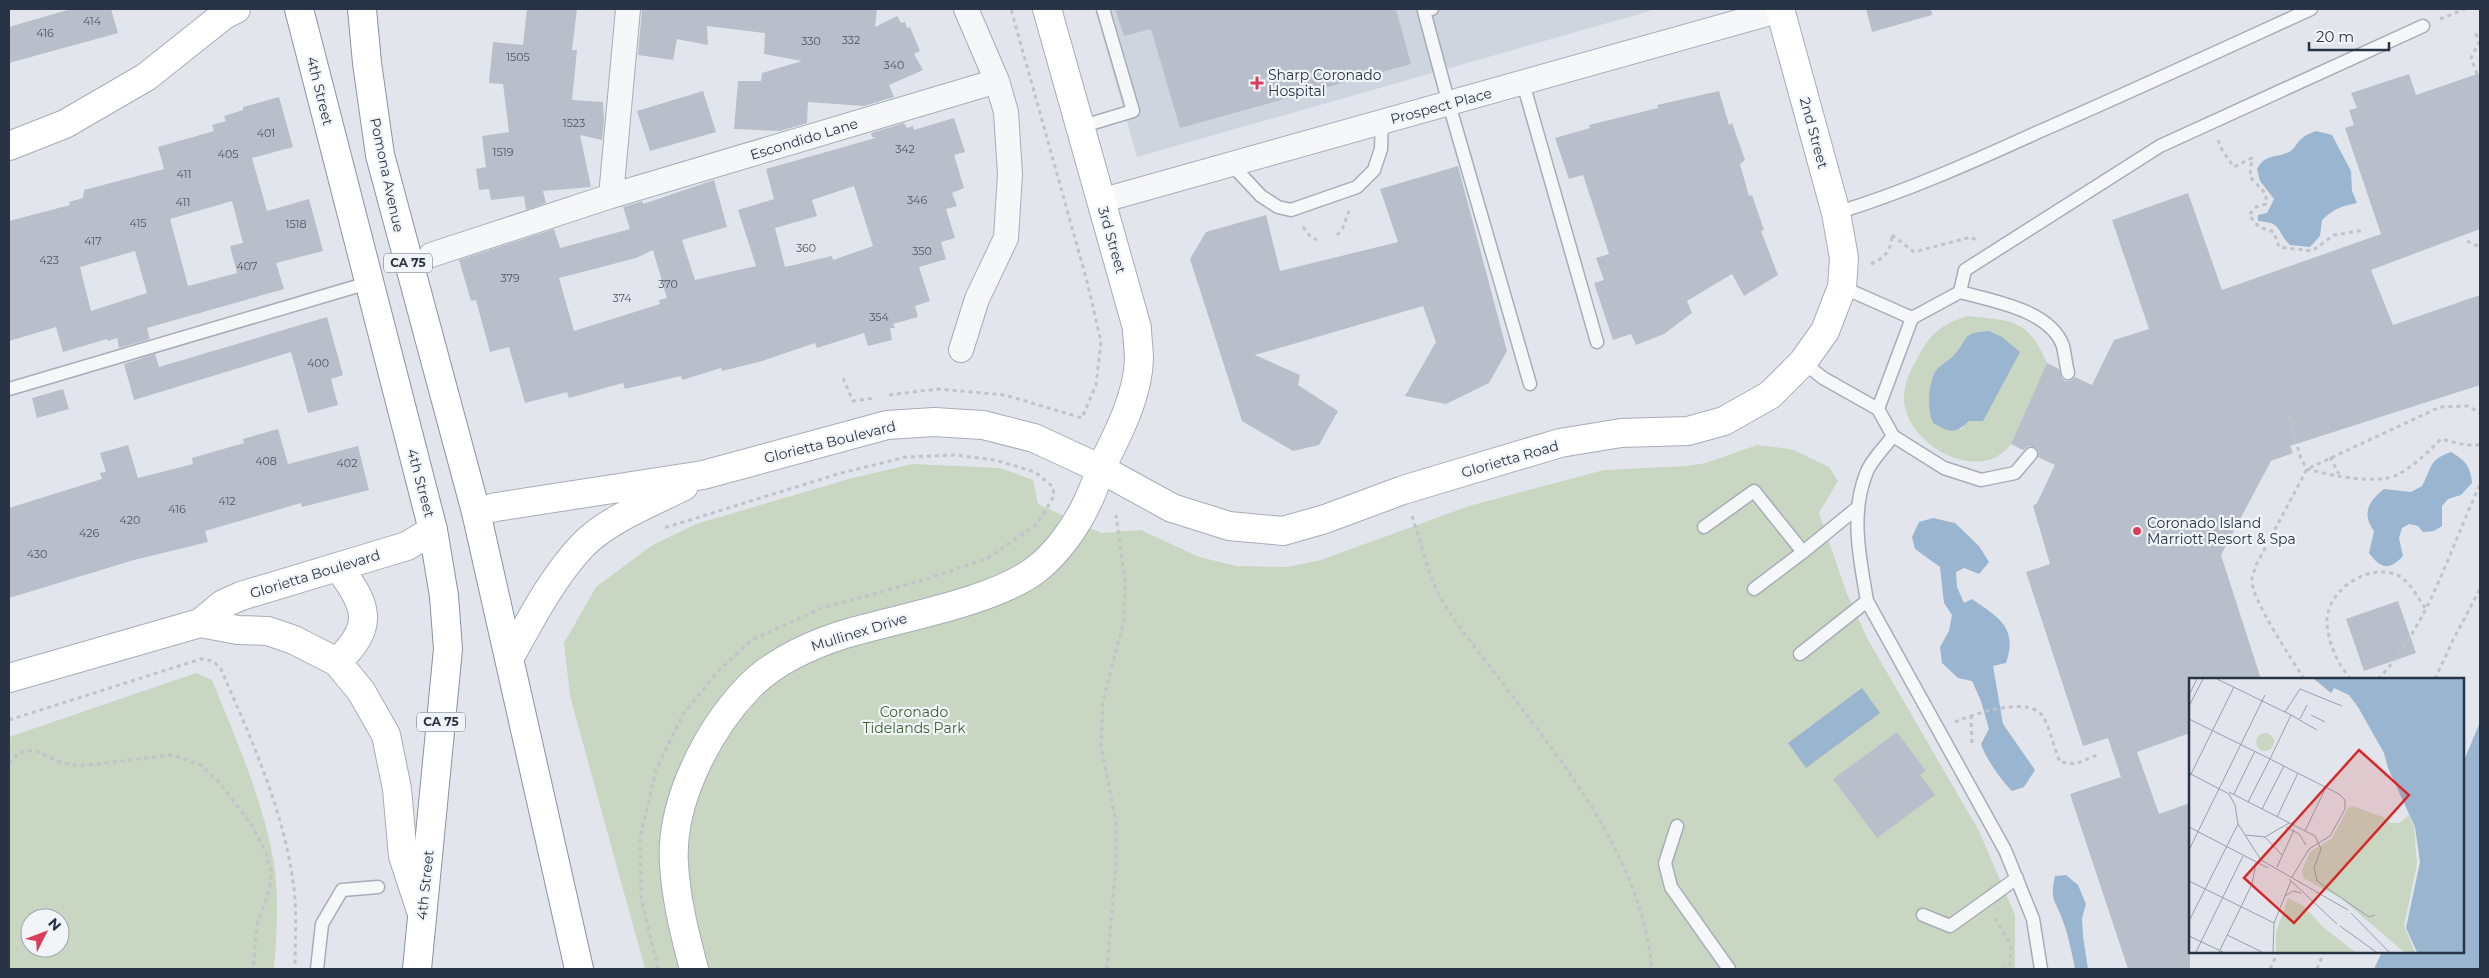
<svg xmlns="http://www.w3.org/2000/svg" width="2489" height="978" viewBox="0 0 2489 978" font-family="Montserrat,sans-serif">
<style>
.built{fill:#cfd5de}
.green{fill:#c8d6c2;fill-rule:evenodd}
.water{fill:#99b5cf}
.building{fill:#b8bfca;fill-rule:evenodd}
.lines{fill:none;stroke-linecap:round;stroke-linejoin:round}
.lane-casing{stroke:#a6adb7;stroke-width:15}
.street-casing{stroke:#a6adb7;stroke-width:26}
.secondary-casing{stroke:#a6adb7;stroke-width:30}
.highway-casing{stroke:#8794a4;stroke-width:30}
.path{stroke:#c0c4ca;stroke-width:3;stroke-dasharray:4 4;stroke-linecap:butt}
.lane{stroke:#f5f7f9;stroke-width:12}
.street{stroke:#f5f7f9;stroke-width:24}
.secondary{stroke:#fff;stroke-width:28}
.highway{stroke:#fff;stroke-width:28}
.poi-dot{fill:#dc3b5a;stroke:#f2f5f8;stroke-width:2}
.labels{text-anchor:middle;stroke-width:4.5;stroke-linejoin:round;paint-order:stroke}
.number-label{font-size:11px;fill:#4c5766}
.shield{fill:#f2f5f8;stroke:#656e7b;stroke-width:1}
.shield-label{font-size:12px;font-weight:bold;fill:#283445}
.poi-label{font-size:14px;fill:#283445;stroke:#f2f5f8;text-anchor:start}
.street-label{font-size:14px;fill:#283445;stroke:#f2f5f8}
.park-label{font-size:14px;fill:#3e6334;stroke:#f2f5f8}
.inset-road{fill:none;stroke:#989fa9;stroke-width:1}
.view{fill:#d62828;fill-opacity:0.15;stroke:#d62828;stroke-width:2.5}
.inset-edge{fill:none;stroke:#283445;stroke-width:2.5}
</style>
<rect width="100%" height="100%" fill="#e2e6ec"/>
<!-- built -->
<path class="built" d="M1095,9H1657L1137,157Z"/>
<!-- green -->
<path class="green" d="M1967,316C2013,321 2027,318 2047,363C2039,382 2031,401 2022,419C2019,427 2016,437 2011,444C1979,488 1900,442 1904,394C1905,382 1911,369 1917,359C1930,334 1940,325 1967,316ZM1954,356L1969,421L1960,430C1942,400 1917,381 1954,356Z
M1757,445L1791,449L1829,467L1838,481L1819,513L1847,594L1867,638L1979,831L2015,915V969H645L570,696L564,643L596,587L651,546L696,524L849,479L912,464L1000,468L1033,480L1038,504L1101,533L1141,530L1199,557L1237,566L1287,567L1321,560L1469,506L1604,470L1687,466L1706,463Z
M196,673L212,680C236,739 263,800 274,863C279,898 277,934 274,969H9V737ZM30,918H60V948H30Z"/>
<!-- water -->
<path class="water" d="M2316,131L2332,135L2351,171L2352,191L2357,203C2342,206 2333,209 2322,220L2320,236L2310,247L2290,245C2274,229 2285,224 2258,221V215L2267,213L2274,199L2260,181L2257,169C2265,154 2274,158 2287,153C2295,150 2296,143 2301,139C2305,135 2311,133 2316,131Z
M1989,331L2002,337L2020,352L1983,421H1969C1954,435 1950,432 1933,423C1927,409 1928,389 1934,374C1938,365 1948,362 1954,355C1970,338 1960,333 1989,331Z
M2451,452C2465,460 2471,467 2472,483L2461,495L2448,499L2442,506V526L2434,531L2423,532L2418,526L2409,524L2402,528L2399,538L2403,556C2389,571 2381,569 2369,553L2374,531C2361,513 2369,501 2384,489L2411,492L2422,486C2432,468 2428,460 2451,452Z
M1933,518L1955,523L1979,546L1989,562L1979,574L1964,568L1956,572L1957,587L1964,603L1972,599C1999,618 2018,627 2006,663L1993,666L2003,724L2035,770L2024,787L2012,791C2001,780 1986,759 1981,744L1989,729L1981,701L1972,681L1958,678L1942,663L1940,647L1949,631L1952,615L1944,603L1940,567L1915,549L1912,537L1919,522Z
M1862,688L1880,713L1806,768L1788,743Z
M2480,722V969H2374L2382,952H2463V763Z
M2066,875L2078,885L2086,904L2082,918L2083,936L2088,969H2075C2072,954 2069,938 2064,924C2057,901 2049,903 2055,876Z"/>
<!-- building -->
<path class="building" d="M71,9H111L118,33L9,63V27Z
M527,9H577L572,50H577L572,100L603,102L604,121L602,140L580,135L591,187L543,191L546,203L526,210L524,196L491,200L489,189L479,190L476,169L486,167L482,136L509,132L503,84L489,83L493,42L523,45Z
M642,9H877L875,27L897,16L901,23L905,22L907,28L910,27L920,51L914,54L923,70L889,85L894,97L864,106L808,102L807,123L780,131L734,129L738,81H761L762,73L802,61L764,54L765,33L707,26L708,45L677,39L673,60L638,55Z
M1115,9H1396L1411,64L1180,128L1151,29L1124,36Z
M1866,9H1931L1932,15L1872,32Z
M2480,73V229L2371,270L2393,325L2480,295V385L2290,446L2293,453L2271,461L2221,555L2261,679H2190V733L2137,752L2159,814L2190,803V969H2128L2070,794L2121,777L2108,738L2083,746L2026,572L2050,564L2033,506L2037,503L2055,465L2038,457L2039,452L2036,448L2029,446L2023,450L2011,444L2047,363L2059,369L2062,378L2065,381H2070L2075,377L2092,385L2114,340L2149,329L2112,220L2188,193L2222,290L2381,234L2345,128L2354,125L2349,110L2357,108L2351,93L2409,74L2416,95Z
M703,91L716,132L650,151L637,111Z
M1719,91L1729,125L1732,123L1745,160L1740,164L1749,196L1752,195L1764,230L1761,231L1778,275L1744,296L1732,274L1687,301L1692,313L1664,334L1636,345L1631,334L1613,340L1594,283L1604,280L1596,258L1609,254L1583,175L1569,179L1555,138L1590,128L1589,125L1658,108L1657,105Z
M279,97L293,147L252,158L267,211L309,199L323,251L276,263L284,289L147,328L150,339L119,348L117,338L108,341L107,339L63,352L56,327L9,341V221L70,205L69,202L83,198L84,190L164,169L158,147L214,131L212,125L226,121L224,116L243,110V107ZM232,201L243,243L230,246L237,273L188,286L170,219ZM135,251L147,293L91,311L80,267Z
M954,118L965,152L954,155L964,188L952,193L957,206L946,209L955,238L941,242L946,259L919,267L930,301L915,306L918,317L893,324L895,328H890L892,340L868,346L864,333L817,348L815,343L762,361L722,371L721,368L682,380L681,376L625,389L623,383L569,398L567,392L525,403L509,347L490,352L476,300L471,301L459,260L554,229L560,248L630,229L623,207L643,201V204L714,180L727,227L682,240L695,280L756,266L738,210L774,199L766,169L872,139L876,137H872L871,133L904,123L907,128L913,126L914,130ZM854,186L873,246L833,260L832,256L785,267L775,228L817,216L812,200ZM653,250L667,298L659,300L660,304L574,331L559,278L636,258Z
M1458,166L1507,351L1489,383L1446,404L1405,396L1436,342L1423,306L1255,355L1300,375L1298,385L1338,411L1319,445L1293,451L1242,421L1190,259L1206,232L1266,215L1280,271L1398,242L1380,189Z
M327,317L343,375L331,379L338,405L308,413L291,352L134,400L124,364L155,354L159,367Z
M63,389L69,409L37,418L32,398Z
M278,429L288,464L358,446L369,490L302,507L301,503L205,531L208,542L134,560L9,598V508L102,479L100,473L106,472L100,453L128,445L138,478L193,464L192,458L244,443L243,439Z
M2398,601L2416,653L2364,671L2346,619Z
M1897,732L1926,771L1920,775L1935,795L1877,838L1833,779Z"/>
<g class="lines">
<defs>
<path id="lane" d="M1432,9L1424,11L1449,104L1530,384
M1523,83L1597,342
M1080,127L1133,111L1103,9
M1231,164L1261,196L1278,207L1291,210L1357,187L1374,170L1381,149L1382,122
M1836,213C1905,192 1970,163 2036,133C2128,93 2219,51 2311,9
M1842,287L1912,318
M1960,292L1965,270L2160,146L2423,26
M1803,362L1823,378L1878,409
M9,389L368,283
M1893,436C1885,447 1870,461 1866,474C1850,515 1860,559 1867,601L2005,850L2033,919L2041,969
M2031,454L2015,473L1981,480L1944,468L1893,436L1878,409L1912,318L1960,292C1993,301 2050,310 2063,346C2065,355 2066,365 2068,373
M1704,527L1754,491L1803,552L1754,589
M1803,552L1857,508
M1800,654L1867,601
M1677,826L1665,863L1671,887L1729,969
M1923,915L1950,926L2017,878
M317,969L322,924L342,890L378,887"/>
<path id="street" d="M611,196L628,9
M1100,201L1781,10
M431,255L611,196L997,81
M961,350L977,299L1006,238L1010,174L1006,112L997,81L966,9"/>
<path id="secondary" d="M9,146L65,124L146,77L224,15L236,9
M476,512L496,507L703,475L887,425L934,422L983,425L1034,438L1101,469L1172,508L1229,526L1283,531L1325,519L1403,490L1560,443L1621,433L1688,431L1724,421L1770,395L1803,362L1825,331L1842,287L1844,258L1836,213L1780,9
M200,623L238,630L268,631L294,640L337,662L361,691L386,735L397,789L403,856L422,914
M510,657C531,619 552,578 582,546C606,520 653,502 684,486
M337,662C375,626 368,606 338,567
M9,678L200,623L223,604L241,596L407,546L433,530
M694,969C685,935 676,900 674,864C670,803 707,731 748,688C774,661 810,645 845,634C898,618 996,602 1038,568C1058,552 1077,525 1088,501C1094,489 1098,476 1103,464C1119,432 1138,395 1139,359C1139,349 1137,338 1137,328L1047,9"/>
<path id="highway" d="M299,9L433,530L444,596L448,649L417,969
M362,9L367,63L380,155L476,512L579,969"/>
</defs>
<!-- lane casing -->
<use href="#lane" class="lane-casing"/>
<!-- street casing -->
<use href="#street" class="street-casing"/>
<!-- secondary casing -->
<use href="#secondary" class="secondary-casing"/>
<!-- highway casing -->
<use href="#highway" class="highway-casing"/>
<!-- path -->
<path class="path" d="M2440,19L2465,9
M2477,74L2471,58L2479,43L2476,34L2480,33
M2218,140L2222,150L2234,167L2252,158L2250,177L2266,194V204L2256,207L2249,215L2259,227L2274,232L2279,247L2312,251L2334,235L2365,230
M1303,227L1310,236L1317,240
M1337,235L1342,230L1349,211
M1892,235L1914,252L1971,237L1976,240
M2467,241L2480,247
M1871,264C1885,257 1890,253 1892,236
M843,378L853,401L875,398
M889,395L938,389L1005,395L1082,418L1096,385L1101,342L1088,285L1011,9
M2289,416L2301,459L2307,469C2330,475 2377,486 2399,474C2415,465 2428,452 2441,439L2465,445H2480
M2330,457L2339,474
M1412,516C1420,539 1429,579 1441,598C1455,624 1476,648 1494,672C1561,761 1641,854 1652,969
M2304,679C2293,661 2251,599 2252,580C2252,575 2255,570 2256,565L2307,469L2440,407L2468,406L2480,413
M2351,679C2337,664 2329,644 2327,624C2325,592 2365,564 2395,574C2409,579 2417,597 2425,608
M2378,679C2428,628 2450,548 2480,485
M2435,679L2453,640L2480,589
M1971,715L1972,747
M9,720L201,659L213,661L221,669C251,739 285,812 294,889C297,914 295,941 295,966
M1955,722C1974,714 2031,694 2044,718C2051,732 2054,748 2060,762L2075,764L2100,754
M9,764L19,753L34,750L60,762L79,766L173,755L201,765L219,782L252,825L266,853L271,871L270,889L257,925L253,969
M1995,918L2011,945L2010,965L2004,969
M658,969L641,898L640,838L656,770L683,714L719,670L752,640L822,608L924,580L988,558L1037,524L1054,496L1053,487L1035,472L995,460L954,455L906,457L841,473L664,528
M1107,969L1116,864V822L1101,747L1103,701L1124,620L1125,582L1116,515
M2270,969L2278,952
M2317,969L2324,952"/>
<!-- lane -->
<use href="#lane" class="lane"/>
<!-- street -->
<use href="#street" class="street"/>
<!-- secondary -->
<use href="#secondary" class="secondary"/>
<!-- highway -->
<use href="#highway" class="highway"/>
</g>
<!-- markers -->
<g class="poi-dot">
<path d="M1254.5 75.5h5v5h5v5h-5v5h-5v-5h-5v-5h5z"/>
<circle cx="2137" cy="531" r="5"/>
</g>
<g class="labels">
<!-- number labels -->
<g class="number-label">
<text x="92" y="25">414</text>
<text x="45" y="37">416</text>
<text x="851" y="44">332</text>
<text x="811" y="45">330</text>
<text x="518" y="61">1505</text>
<text x="894" y="69">340</text>
<text x="574" y="127">1523</text>
<text x="266" y="137">401</text>
<text x="905" y="153">342</text>
<text x="503" y="156">1519</text>
<text x="228" y="158">405</text>
<text x="184" y="178">411</text>
<text x="917" y="204">346</text>
<text x="183" y="206">411</text>
<text x="138" y="227">415</text>
<text x="296" y="228">1518</text>
<text x="93" y="245">417</text>
<text x="806" y="252">360</text>
<text x="922" y="255">350</text>
<text x="49" y="264">423</text>
<text x="247" y="270">407</text>
<text x="510" y="282">379</text>
<text x="668" y="288">370</text>
<text x="622" y="302">374</text>
<text x="879" y="321">354</text>
<text x="318" y="367">400</text>
<text x="266" y="465">408</text>
<text x="347" y="467">402</text>
<text x="227" y="505">412</text>
<text x="177" y="513">416</text>
<text x="130" y="524">420</text>
<text x="89" y="537">426</text>
<text x="37" y="558">430</text>
</g>
<!-- shield labels -->
<g class="shield">
<rect x="384" y="253.5" width="48" height="19" rx="4"/>
<rect x="417" y="712.5" width="48" height="19" rx="4"/>
</g>
<g class="shield-label">
<text x="408" y="267">CA 75</text>
<text x="441" y="726">CA 75</text>
</g>
<!-- poi labels -->
<g class="poi-label">
<text x="1268" y="80">Sharp Coronado<tspan x="1268" dy="16">Hospital</tspan></text>
<text x="2147" y="528">Coronado Island<tspan x="2147" dy="16">Marriott Resort &amp; Spa</tspan></text>
</g>
<!-- street labels -->
<g class="street-label">
<text transform="translate(320 91) rotate(76)" y="5">4th Street</text>
<text transform="translate(1441 106) rotate(-15)" y="5">Prospect Place</text>
<text transform="translate(1814 133) rotate(75)" y="5">2nd Street</text>
<text transform="translate(804 139) rotate(-17)" y="5">Escondido Lane</text>
<text transform="translate(387 175) rotate(78)" y="5">Pomona Avenue</text>
<text transform="translate(1112 240) rotate(74)" y="5">3rd Street</text>
<text transform="translate(830 442) rotate(-14)" y="5">Glorietta Boulevard</text>
<text transform="translate(1510 459) rotate(-16)" y="5">Glorietta Road</text>
<text transform="translate(421 483) rotate(75)" y="5">4th Street</text>
<text transform="translate(315 574) rotate(-17)" y="5">Glorietta Boulevard</text>
<text transform="translate(859 632) rotate(-17)" y="5">Mullinex Drive</text>
<text transform="translate(425 885) rotate(-84)" y="5">4th Street</text>
</g>
<!-- park labels -->
<g class="park-label">
<text x="914" y="717">Coronado<tspan x="914" dy="16">Tidelands Park</tspan></text>
</g>
</g>
<!-- overview -->
<g transform="translate(2189 678)">
<rect width="275" height="275" fill="#e2e6ec"/>
<path d="M67 64a9 9 0 1 1 18 0a9 9 0 1 1-18 0ZM164,128L194,139L201,145H210L220,137L225,149L228,186L215,248L226,274H215L153,221L114,200L113,192L121,174L143,160L159,130ZM99,220L115,228L134,249L166,274H87V254Z" fill="#c8d6c2"/>
<path d="M125,1H275V274H228L217,250L231,184L226,149L199,90L195,75L169,29L160,17L145,10L142,15Z" fill="#99b5cf"/>
<path class="inset-road" d="M28,1L102,37L81,81L150,116L156,122V131L141,158L120,171L103,199M0,17L8,1M0,28L14,1M96,34L111,11L153,28M102,37L128,52M122,37L136,44M0,41L81,81L59,124M111,41L118,27M0,95L40,116L46,127L49,146L72,182L159,232M0,100L45,9M40,114L126,158L132,171L125,190L128,203L180,239L186,237M45,116L66,73M73,131L95,88M88,139L109,95M0,149L79,190M97,149L110,156L117,167M116,153L137,109M57,157L76,159L100,145M76,159L93,177M0,172L76,17M88,189L105,152M100,201L148,246M0,203L85,245M96,218L104,213L112,215M162,235L200,274M0,243L49,146M151,248L187,274M38,257L73,274M0,258L34,274M7,274L54,178M30,274L63,206L67,185M84,274L85,245L102,203"/>
<path class="view" d="M170,72L220,117L105,245L55,200Z"/>
<rect width="275" height="275" class="inset-edge"/>
</g>
<!-- border -->
<rect width="2489" height="978" fill="none" stroke="#283445" stroke-width="20"/>
<!-- north arrow -->
<g transform="translate(45 933) rotate(48)"><circle r="24" fill="#f2f5f8" stroke="#a1a8b0"/>
<path d="M0-4L9 19L0 12L-9 19Z" fill="#dc3b5a"/>
<text y="-8" font-size="14" font-weight="bold" text-anchor="middle" fill="#283445">N</text>
</g>
<!-- scale -->
<path d="M2309 42v8h80v-8" fill="none" stroke="#283445" stroke-width="2.5"/>
<text x="2316" y="42" font-size="15" fill="#283445" stroke="#f2f5f8" stroke-width="4" paint-order="stroke">20 m</text>
</svg>
